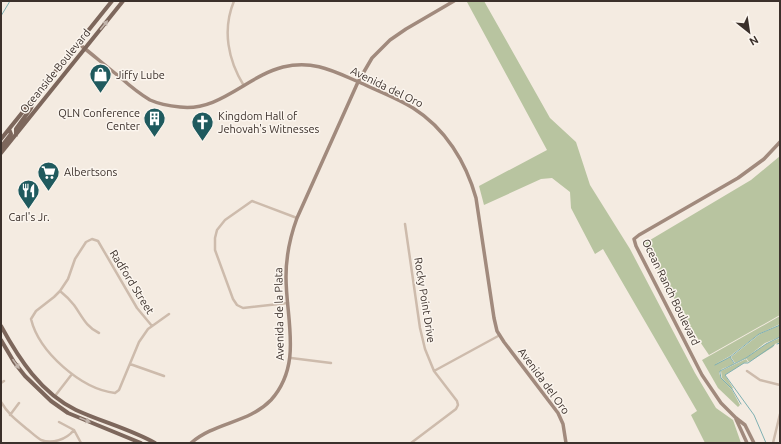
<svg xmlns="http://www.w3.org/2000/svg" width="781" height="444" viewBox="0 0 781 444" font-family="Ubuntu,sans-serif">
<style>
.green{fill:#b8c4a0}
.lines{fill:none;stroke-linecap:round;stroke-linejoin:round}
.stream{stroke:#7fb0b2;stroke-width:1}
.street{stroke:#cdbbac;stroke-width:2.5}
.secondary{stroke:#a18a7d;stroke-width:3.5}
.primary{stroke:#7d675c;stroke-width:4}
.oneway{fill:#c2b5ac}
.labels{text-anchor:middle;stroke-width:3;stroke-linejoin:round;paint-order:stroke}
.street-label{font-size:11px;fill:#3b302b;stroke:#fbf5ee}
.poi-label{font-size:11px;fill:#3b302b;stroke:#fbf5ee;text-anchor:start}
</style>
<rect width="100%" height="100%" fill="#f4ebe1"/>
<!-- green -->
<path class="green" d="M468,1H484L550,118L576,142L590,185L630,249L695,373L716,408L733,420L741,443H705L691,415L697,411L603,249L595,254L571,208L570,192L552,178L541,179L484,205L479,186L547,150L467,2Z
M780,156V315L709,355C684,319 665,282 645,243L751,180Z
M780,316V324L759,334L730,356L714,365L730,357L734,364L722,369L719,373L721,378L732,390L740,405L738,407L718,388L702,360Z
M780,325V337L765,343L746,358L735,363L731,357L760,334Z
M780,338V342L775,344L773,347L749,362L746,358L766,344Z
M746,359L748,362L744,363L725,375L733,388L732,389L722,378L721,371Z"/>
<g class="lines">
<!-- stream -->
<path class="stream" d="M1,16L10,1
M777,344L780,343
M730,357L734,363
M715,365L730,357L759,334L780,325
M741,404L732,389L721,378L720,373V371L746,358L766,344L780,337
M766,443L754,415L725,375L744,363H748L774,345"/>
<!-- street -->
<path class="street" d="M234,1C222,30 228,60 244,86
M405,224L420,328L425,349L434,371L457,401L458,405L456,409L411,443
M60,291C65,295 70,300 74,305C82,316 86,327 99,333
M288,303L243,308L237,305L233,299L215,250V238L217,230L225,220L252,201L297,218
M152,326L137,308L98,241L92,239L86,242L75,259L68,279L60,291L54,297L36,311L31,319C39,352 81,389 115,393L119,390L139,342L148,329L169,314
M291,358L331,363
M130,364L164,376
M434,371L500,335
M747,371L760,380L780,385
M1,383L4,381
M55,396L72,374
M1,402C8,414 16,420 27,429C31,432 36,437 41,440C52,444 66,440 74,430
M10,415L19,403
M59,422L74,430L81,443
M773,443L780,414"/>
<!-- secondary -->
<path class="secondary" d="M79,44C93,55 107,67 121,78C130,86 140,94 150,100C159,104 170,106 180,107C219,112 247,76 283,67C314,60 333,71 361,83C378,91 397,98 413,108C445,128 466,162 476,198L494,318L497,331L504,342L558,413L563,424L566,443
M736,419L747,443
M191,443C215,422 249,423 271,400C303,364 286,320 286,277C286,256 290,237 297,218L358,82L372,58L390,40L406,29L454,1
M754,443L745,425L736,418L721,403L702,375L636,246L634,239L639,235L738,178L764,159L780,142"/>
<!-- primary -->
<path class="primary" d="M16,135V129L31,108L35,98
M1,139L112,1
M1,147L11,134L9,129
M1,153L123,1
M1,326C19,359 41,393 76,410C102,422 130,429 155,443
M1,340L14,362L25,376L51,401L68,413L141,443"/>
</g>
<!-- one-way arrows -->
<defs><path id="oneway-solid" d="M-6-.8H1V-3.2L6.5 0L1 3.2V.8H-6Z"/></defs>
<g class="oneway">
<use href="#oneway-solid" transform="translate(104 25) rotate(-51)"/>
<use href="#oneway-solid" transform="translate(16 364) rotate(55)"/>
<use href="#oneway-solid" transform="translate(85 420) rotate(22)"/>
</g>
<!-- icons -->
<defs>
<symbol id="shop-pin" viewBox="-11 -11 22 30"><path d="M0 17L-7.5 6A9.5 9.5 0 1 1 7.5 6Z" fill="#1f5a5e" stroke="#fbf5ee"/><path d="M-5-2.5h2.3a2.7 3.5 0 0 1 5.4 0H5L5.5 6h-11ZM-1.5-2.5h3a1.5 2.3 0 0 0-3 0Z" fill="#fff"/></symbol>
<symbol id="building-pin" viewBox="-11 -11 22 30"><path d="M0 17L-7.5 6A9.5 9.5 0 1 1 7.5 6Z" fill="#1f5a5e" stroke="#fbf5ee"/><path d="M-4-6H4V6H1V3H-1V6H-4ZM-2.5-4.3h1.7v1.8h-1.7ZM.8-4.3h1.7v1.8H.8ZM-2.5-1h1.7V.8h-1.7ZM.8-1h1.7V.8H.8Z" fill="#fff"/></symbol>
<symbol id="church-pin" viewBox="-11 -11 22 30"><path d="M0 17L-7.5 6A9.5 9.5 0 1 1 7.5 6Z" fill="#1f5a5e" stroke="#fbf5ee"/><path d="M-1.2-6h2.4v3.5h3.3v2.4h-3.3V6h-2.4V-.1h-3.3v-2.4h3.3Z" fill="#fff"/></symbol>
<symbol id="supermarket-pin" viewBox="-11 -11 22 30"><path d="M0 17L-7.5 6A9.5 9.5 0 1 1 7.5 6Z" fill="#1f5a5e" stroke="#fbf5ee"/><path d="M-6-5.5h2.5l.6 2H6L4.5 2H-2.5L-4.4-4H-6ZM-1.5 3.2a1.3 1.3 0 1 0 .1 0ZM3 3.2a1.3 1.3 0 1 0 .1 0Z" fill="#fff"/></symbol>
<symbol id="restaurant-pin" viewBox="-11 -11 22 30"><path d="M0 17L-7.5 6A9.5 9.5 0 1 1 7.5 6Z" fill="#1f5a5e" stroke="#fbf5ee"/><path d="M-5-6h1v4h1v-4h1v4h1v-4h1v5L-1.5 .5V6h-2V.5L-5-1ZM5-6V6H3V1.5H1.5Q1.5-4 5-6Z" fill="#fff"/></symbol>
</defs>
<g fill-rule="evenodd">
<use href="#shop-pin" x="88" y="62" width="25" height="34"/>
<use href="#building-pin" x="142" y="106" width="25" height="34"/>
<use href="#church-pin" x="190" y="110" width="25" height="34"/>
<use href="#supermarket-pin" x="36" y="160" width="25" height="34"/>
<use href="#restaurant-pin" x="16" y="178" width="25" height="34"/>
</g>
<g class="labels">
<!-- street labels -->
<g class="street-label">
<text transform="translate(55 71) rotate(-51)" y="4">Oceanside Boulevard</text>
<text transform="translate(387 87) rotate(26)" y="4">Avenida del Oro</text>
<text transform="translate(132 282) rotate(58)" y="4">Radford Street</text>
<text transform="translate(671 292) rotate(64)" y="4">Ocean Ranch Boulevard</text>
<text transform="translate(425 300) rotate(81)" y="4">Rocky Point Drive</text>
<text transform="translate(279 314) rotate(-91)" y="4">Avenida de la Plata</text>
<text transform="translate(544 381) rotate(54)" y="4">Avenida del Oro</text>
</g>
<!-- poi labels -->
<g class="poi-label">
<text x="116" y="79">Jiffy Lube</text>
<text x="140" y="117" text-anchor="end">QLN Conference<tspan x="140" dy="13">Center</tspan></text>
<text x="218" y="120">Kingdom Hall of<tspan x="218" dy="13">Jehovah's Witnesses</tspan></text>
<text x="64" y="176">Albertsons</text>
<text x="29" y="221" text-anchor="middle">Carl's Jr.</text>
</g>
</g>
<!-- border -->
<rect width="781" height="444" fill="none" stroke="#3b302b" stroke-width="4"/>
<!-- north arrow -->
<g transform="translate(749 32) rotate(150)" stroke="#fbf5ee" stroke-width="3" paint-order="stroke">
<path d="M0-3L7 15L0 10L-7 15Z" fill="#3b302b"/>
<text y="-6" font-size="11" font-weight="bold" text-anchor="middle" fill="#3b302b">N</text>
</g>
</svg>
